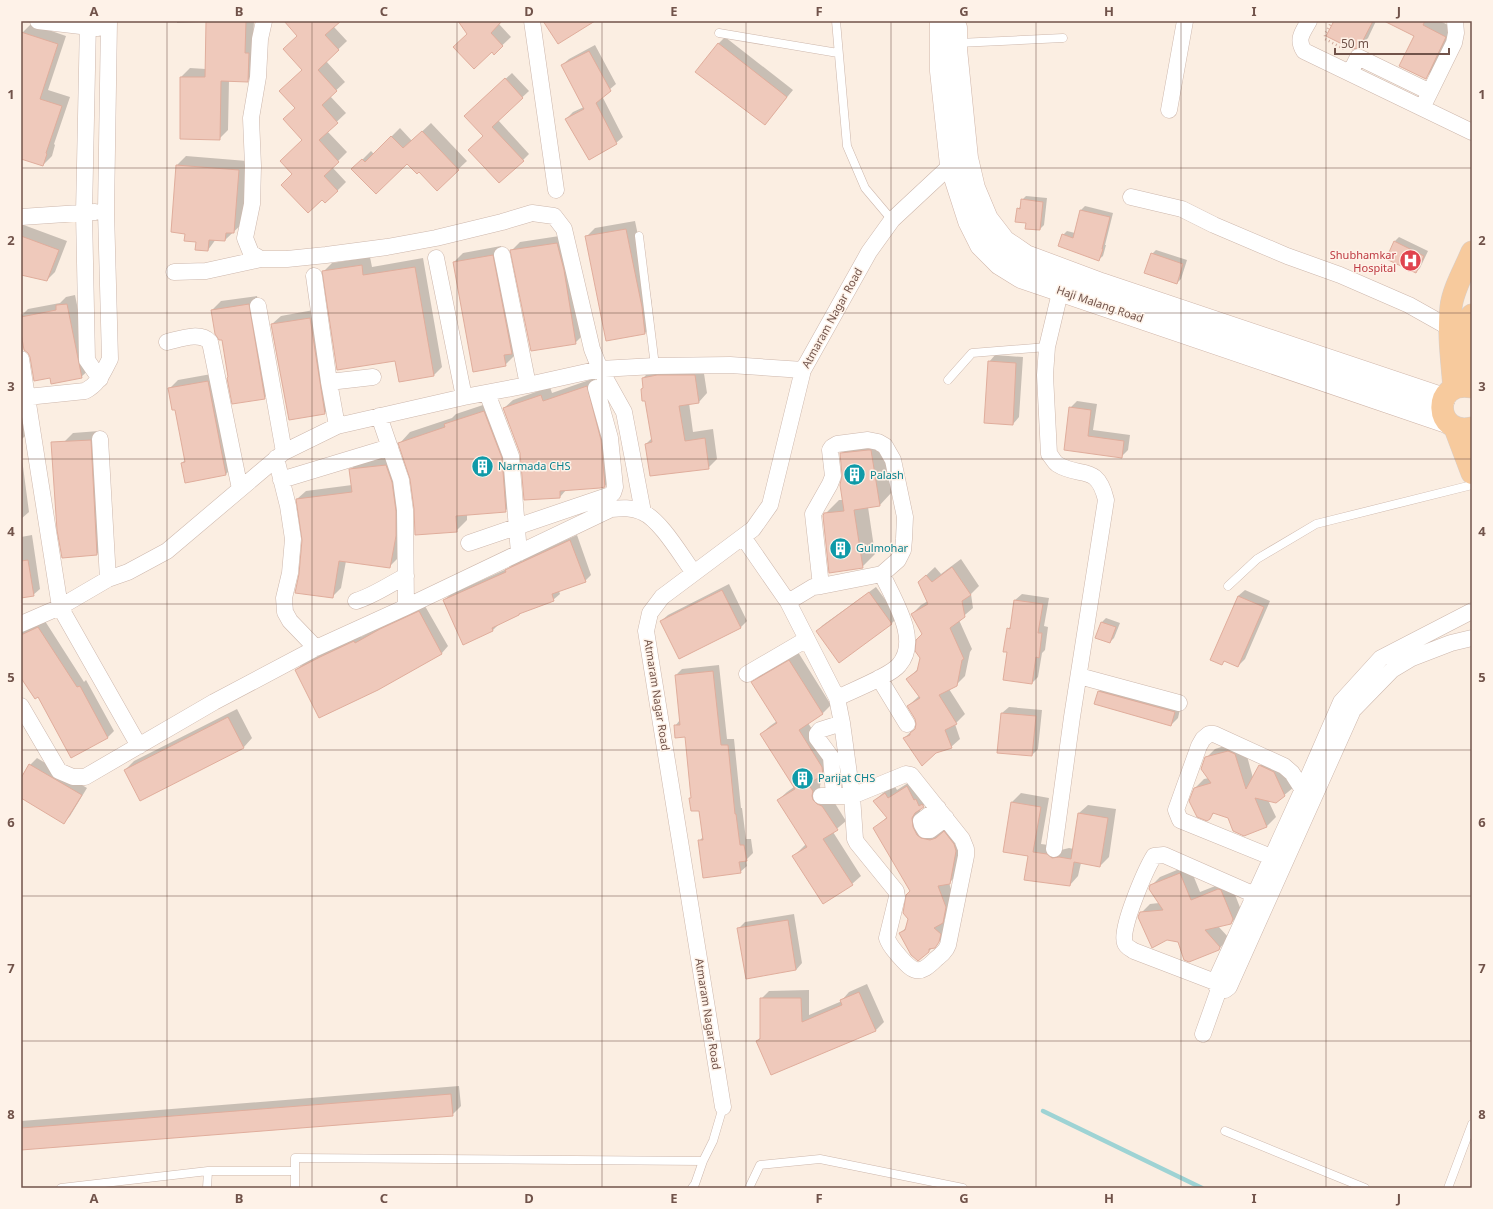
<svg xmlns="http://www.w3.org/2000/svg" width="1493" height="1209" viewBox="0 0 1493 1209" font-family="'Noto Sans',sans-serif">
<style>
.shadow{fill:#0003}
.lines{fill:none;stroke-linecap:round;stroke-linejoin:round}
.stream{stroke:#9ed3d4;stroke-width:4.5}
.building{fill:#efc9bb;stroke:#e0ad9c}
.lane-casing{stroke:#cdb7ac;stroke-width:9}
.street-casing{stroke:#cdb7ac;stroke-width:17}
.secondary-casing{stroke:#d0b6aa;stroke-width:23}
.primary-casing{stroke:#d7cfcc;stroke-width:23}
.path{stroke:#d3ac9f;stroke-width:2.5;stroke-dasharray:1 3;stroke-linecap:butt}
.lane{stroke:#fff;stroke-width:8}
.street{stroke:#fff;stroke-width:16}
.secondary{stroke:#fff;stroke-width:22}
.primary{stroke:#f7ca9d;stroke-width:22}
.grid{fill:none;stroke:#71534a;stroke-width:1;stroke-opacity:0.55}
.labels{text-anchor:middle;stroke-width:3;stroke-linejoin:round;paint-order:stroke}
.health-label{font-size:11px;fill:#be3a42;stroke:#fef2e8;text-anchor:end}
.street-label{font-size:11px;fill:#71534a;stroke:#fef2e8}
.culture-label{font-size:11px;fill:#0d838f;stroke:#fef2e8;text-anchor:start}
.neatline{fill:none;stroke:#71534a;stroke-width:1.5}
.grid-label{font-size:13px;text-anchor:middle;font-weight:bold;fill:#71534a}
</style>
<rect width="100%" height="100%" fill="#fbeee2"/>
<!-- shadow -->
<path class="shadow" d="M177,21H254L253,44L256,72L247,81L229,80L228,130L219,139L181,77L190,68L206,69L207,22L177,23Z
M296,21H339L334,27L347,41L326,61L345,82L330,96L346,113L327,131L347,152L332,167L346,182L337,191L293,174L304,139L296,107L303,70Z
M459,21H501L499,24L511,37L494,53L468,33Z
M1335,21H1376L1368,38L1359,47Z
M1386,21H1440L1454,28L1434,69L1425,78L1415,36Z
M31,24L66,36L48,90L70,97L54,144L55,145L52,156L43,165L21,159V37L22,33Z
M725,37L793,90L765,124L718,44Z
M595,45L616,84L602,96L623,137L616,143L566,119L573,112L584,107L562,65L569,59Z
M512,73L529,91L498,120L529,154L523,160L484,136L472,110Z
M431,123L467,161L437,189L420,170L407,162L353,169L371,151L374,154L400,128L412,141Z
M186,156L247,161L243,223L225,240L216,239L208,250L186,233L172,232L177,165Z
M1026,196L1047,198L1044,225L1040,229L1027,222L1018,209L1022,205V200Z
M1085,206L1113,213L1105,245H1106L1103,256L1098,260L1063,235L1067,231L1075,233L1081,210Z
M635,221L651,298L654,324L645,333L607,340L586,237L595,228Z
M21,224L67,241L55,272L47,280L21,274Z
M566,235L584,334L575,343L511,251L520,242Z
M1399,237L1428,251L1420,268L1416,272L1395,241Z
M501,246L520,344L514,356L505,365L454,262L463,253Z
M1156,250L1187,260L1181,279L1177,283L1152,254Z
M370,257L372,267L423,258L442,367L433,376L396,360L323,272L332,263Z
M75,295L90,369L81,377H51L31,357L21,327V316L28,309L60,303L66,297Z
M257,296L273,389L264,398L229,377L223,339L212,310L221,301Z
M319,309L333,404L325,413L272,324L281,316Z
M995,355L1023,357L1019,417L1013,424L989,362Z
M703,367L707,393L699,402L689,403L693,432L713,429L717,459L708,468L646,444L652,438L646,400L642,389L644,387L643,378L652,369Z
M217,373L234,466L225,475L182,463L185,460L176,409L169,389L178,380Z
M595,378L609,431L613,477L605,486L566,490L560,497L521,453L504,408L513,400L550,387L552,393Z
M495,401L516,500L505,511L467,514V520L456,531L411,479L400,443L410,432L452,418L456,414Z
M1077,401L1097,404L1093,430L1130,435L1128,450L1122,456L1065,449L1070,408Z
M21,408L25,436L21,440Z
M99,431L105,546L97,554L64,442L73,433Z
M881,437L892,492L879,506L868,507L875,554L862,567L825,514L839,500H843V475L841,454L854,441Z
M394,457L400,473L398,558L389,567L346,561L341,588L332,597L300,574L303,540L297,499L306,491L352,485L350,470L359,461Z
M21,459H22L29,512L21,519Z
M32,535L40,589L33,595L21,597V537Z
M577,535L591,575L585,581L559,591L560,594L553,600L522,612L519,615L499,624L493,630L444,600L451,594L509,568L513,564Z
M961,559L979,586L971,594L973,608L959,620L972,649L970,652L965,676L956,685L949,689L965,714L955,724L960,739L951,747L904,738L913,730L916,728V719L908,706L919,696L907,679L919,668L923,634L912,614L921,605L928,601L919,582L935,567L941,574Z
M729,584L747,621L741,627L680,658L661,621L668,615Z
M876,587L898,617L892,623L839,661L817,631L823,625Z
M1245,590L1270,601L1245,659L1238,666L1225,660L1222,664L1238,596Z
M1022,594L1049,598L1044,626L1048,627L1045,650L1042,653L1038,677L1032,683L1008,651V629L1012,625L1015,600Z
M425,606L448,646L442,653L377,689L296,670L303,664L328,650L361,635V637L387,623Z
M1106,618L1120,623L1114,638L1110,642L1102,622Z
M45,621L84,682L86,680L114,731L107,738L21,676V633L31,627Z
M798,652L831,705L823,713L808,723L831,758V765L818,777L821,782L820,786L821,792L831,797L846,821L833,832L861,876L852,884L794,856L806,844L778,800L787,792L794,787L761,734L770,726L777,721L752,683L761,674Z
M719,665L727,739H734L741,808H742L746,839H751L753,853L746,860L747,866L740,872L699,841L704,836L700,809L692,797L686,736L675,726L680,720L676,675L682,669Z
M1105,685L1181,705L1178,718L1171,725L1099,691Z
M1009,707L1042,710L1038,749L1032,755L998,752L1002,713Z
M237,709L252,738L244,747L140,799L125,770L134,761Z
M1237,742L1244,745L1253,778L1260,766L1269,757L1294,787L1276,802L1268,800L1276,817L1267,826L1244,834L1229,817L1215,812L1209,818L1195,788L1204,779L1209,778L1206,758L1215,749Z
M37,758L87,788L70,816L64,822L21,797V780L30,765Z
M916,778L932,797L920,809L921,818L939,831L946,829L962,835L958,874L949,883L954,898L951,913L944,920L949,925L943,938L929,951L900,933L907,927L909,919L912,891L875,828L887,817L874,801L883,793L894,785L897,790Z
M1021,793L1049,798L1041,844L1056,846L1061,850L1069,848L1074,849L1079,813L1088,805L1116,809L1109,857L1100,866L1081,863L1078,876L1070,885L1029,856L1004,851L1012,802Z
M1189,865L1200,892L1228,881L1230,882L1241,910L1240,914L1231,923L1218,926L1229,938L1219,949L1179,941L1141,913L1150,904L1159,903L1151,886L1160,877Z
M794,914L802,963L796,970L739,928L745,922Z
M867,984L884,1022L876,1030L757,1041L761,1037V999L769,991L809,990V1015L842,1001V1000L849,992Z
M459,1086L461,1106L452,1115L21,1149V1121Z"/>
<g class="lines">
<!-- stream -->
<path class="stream" d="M1043,1111L1202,1188"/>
</g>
<!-- building -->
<path class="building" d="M206,21H246L245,53H249L248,82L221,81L220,140L180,139V77H205Z
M284,21H341L325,35L339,50L318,70L337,91L322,105L338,123L319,140L339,162L324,176L338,191L325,203L322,200L308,213L281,185L292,174L280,161L302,140L283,119L295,108L279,91L302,70L283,49L297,36Z
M458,21H502L491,33L503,46L494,55L492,52L474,69L453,47L467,34Z
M543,21H595L558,44Z
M1334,21H1373L1359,48L1352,49L1326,36Z
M1384,21H1425L1423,25L1446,37L1426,79L1399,66L1414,36Z
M21,32L58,44L40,99L62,106L46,153L47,154L43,166L21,159Z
M718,43L787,97L765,125L695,72Z
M589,51L611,91L596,103L617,144L589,160L565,119L584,109L561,65Z
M505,78L523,98L492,127L524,161L499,183L468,150L483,136L464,116Z
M422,131L459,170L437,191L419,172L417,174L407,164L376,194L351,169L362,159L365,162L391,136L403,148Z
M176,165L239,170L234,233H226L225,241L209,240L208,251L195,250L196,242L184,241L185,234L171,232Z
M1021,199L1043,202L1040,230L1025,229L1026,223L1015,222L1017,208L1020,209Z
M1080,210L1110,217L1102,249H1103L1099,261L1058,246L1062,234L1073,238Z
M626,229L642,307L645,334L606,341L585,236Z
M21,236L59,250L47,281L21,275Z
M1394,241L1424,256L1416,273L1386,259Z
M557,243L564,270L576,344L531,351L510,250Z
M1151,253L1183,264L1177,284L1144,273Z
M493,255L512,354L504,355L506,366L473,372L453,262Z
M362,265L363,275L415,267L434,376L399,382L395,361L337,370L322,271Z
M67,304L82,378L51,384L50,378L34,381L30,357L28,353L24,350L21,333V317L56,310V305Z
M249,304L265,399L232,404L227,378L228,377L222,340H219L215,334L211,310Z
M310,318L325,414L289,420L271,324Z
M988,361L1016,363L1013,425L984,423Z
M657,375H695L699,403L679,406L685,441L705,438L709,469L650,476L645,444L652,442L645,401H642L641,389L643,388L642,378Z
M208,381L226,475L185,483L181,463L185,462L175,410H172L168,388Z
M587,386L601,440L605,487L600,488L560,491V498L524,500L520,453L503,408L541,395L543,401Z
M1069,407L1091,410L1088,436L1124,441L1122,458L1064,450Z
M484,411L502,458L506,512L456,516L457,532L415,535L414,509L410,479L398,443L445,427L444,424Z
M91,440L97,555L62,558L57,530L51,442Z
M868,450H871L880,506L854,510L863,568L829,573L823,516L824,513L844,511L840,485L842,475L840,453Z
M386,465L392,482L396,511V536L390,568L339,561L333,598L295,593L299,574L302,540L296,499L352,492L349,469Z
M570,540L586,582L552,594L554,601L519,614V615L492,628L493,631L463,645L443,600L506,572L505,570Z
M28,560L34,596L21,598V561Z
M952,567L971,595L962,601L965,617L950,628L964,659L962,660L957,686L939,695L957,724L945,730L952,748L936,753L922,766L903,738L910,735V733L915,729L916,724L915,719L907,706L920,698L906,679L917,671L920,658L915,651L916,640L922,634L911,614L928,604L918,582L926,575L932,582Z
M722,590L741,628L679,659L660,621Z
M869,592L892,624L839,663L816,631Z
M1238,596L1264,607L1238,667L1224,661L1222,665L1210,660Z
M1014,600L1043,604L1038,633H1042L1039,658L1036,657L1032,684L1003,680L1007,652H1003L1007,628L1010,629Z
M419,611L442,654L378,690L319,718L295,670L320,657L354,641L355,643L380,629Z
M1101,622L1116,627L1110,643L1095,638Z
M38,627L77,687L80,686L108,738L71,758L38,697L35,699L21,678V635Z
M789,660L823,714L799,730L822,767L823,775L808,784L813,791L812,796L813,800L817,804L822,806L838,830L823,839L853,885L823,904L792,856L807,847L777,800L795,789L760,734L777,723L751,682Z
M713,671L721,745H728L735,814H736L740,845H744L747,861L739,862L741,873L703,878L698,840H703L699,811H691L689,798H691L685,737L675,738L674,725H680L675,675Z
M1098,691L1175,712L1171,726L1094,704Z
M1001,713L1036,716L1032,756L997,753Z
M228,717L244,748L140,801L124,770Z
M1228,751L1235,754L1246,789L1259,765L1274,772L1285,796L1276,803L1255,798L1267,827L1244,836L1233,831L1228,818L1213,813L1210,819L1207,821L1197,817L1189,801L1194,788L1211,783L1201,769L1205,757Z
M29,764L82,795L64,824L21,798V778Z
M907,786L914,800L916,799L919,806L922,804L924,807L915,813L912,818L913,827L917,835L921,838L930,840L936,838L944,831L954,844L956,851L950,884L938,886L946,907L943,923L934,928L941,934L939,942L935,948L929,949V952L918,961L911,955L899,933L905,930L908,919L903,913L906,895L910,891L873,828L887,818L873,801L885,793L888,798Z
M1011,802L1041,807L1033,852L1047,854L1052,858L1059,857L1071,859L1078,813L1108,818L1100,867L1074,862L1070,886L1024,880L1028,856L1003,852Z
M1180,873L1191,900L1218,889L1221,890L1233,919L1231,924L1205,930L1220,947L1219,950L1189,962L1184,960L1178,942L1167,940L1152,948L1138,917L1140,912L1163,910L1149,889L1150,885Z
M788,920L796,970L746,979L737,928Z
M859,992L876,1031L771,1075L756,1041L760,1039V998H801L802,1022L842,1005L840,1000Z
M451,1094L453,1116L21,1150V1128Z"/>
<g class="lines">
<defs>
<path id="lane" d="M836,21L847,146L865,188L892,220
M719,33L838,53
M958,43L1063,38
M639,236L655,366
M948,380L972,353L1047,347
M1228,586L1257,559L1316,524L1472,485
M1225,1131L1365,1188
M61,1188L208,1171H295
M207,1188L208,1171
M295,1188V1158L703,1161
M692,1188L695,1184L703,1161L713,1141L723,1107
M749,1188L760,1165L820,1159L963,1188
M1448,1188L1472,1124"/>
<path id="street" d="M38,21L98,28
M88,21L84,213L87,360L100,379
M109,21L106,211L110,359C103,372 99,384 85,391L27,397L60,607L139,746
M264,21L260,39L258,77L251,118L253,166L252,204L245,238L251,253L261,259H287L326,255L387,247L436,238L502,222L532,213L554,216L564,229L592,349L600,369L624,412L643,512
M532,21L556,190
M1309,21C1303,32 1296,39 1304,51L1472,132
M1350,73L1358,57L1430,92
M1425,102L1454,43L1456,33L1455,21
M1169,110L1185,21
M1131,197L1182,209L1214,225L1287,256L1340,275L1409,305L1450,328
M21,217L95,212
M502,255L528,385
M436,258L464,397
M174,272L206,271L261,259
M314,276L329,382L337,426
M258,306L284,452
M167,342C180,339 200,331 210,342L240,489
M21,359L27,397L21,398
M329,382L373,377
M487,393L511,456L519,553
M379,416L401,480L405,510L406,607
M100,439L108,579
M276,458L288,506L293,539L290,573L284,598L285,612L290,621L316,648
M281,480L390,447
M743,537L788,602L837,698L842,723L852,796L855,839L857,843L896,891L897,897L887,938C889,945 894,950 899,956C914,973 919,976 936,959C941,955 946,951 948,945L966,856V849L962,839L911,775L906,774L852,796H821
M469,543L610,495L613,493L615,487L610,438L596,388
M356,601C373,596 390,584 406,576
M788,602L813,587L821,586L882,574L898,560L903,550L904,539L905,517L893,460L885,446L878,442L868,440L837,444L832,447L830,450L833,476L830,484L813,514L821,586
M1472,611L1381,658L1341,702L1303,789L1215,982C1216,988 1219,989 1225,990L1229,987L1353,710L1392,670L1412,658L1451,643L1472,638
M21,624L60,607L108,579L128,572L167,551L284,452L337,426L464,397L528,385L600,369L655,366L730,365L803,370
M747,674L807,639
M1079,676L1179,703
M879,678L907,724
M837,698C851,691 890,676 899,665C921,640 893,599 882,574
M21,706L59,771L73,777H85L214,702L316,648L406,607L611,509C621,508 632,507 642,512C660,519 682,557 694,573
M834,796L831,757L817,738V734L820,730L842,723
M938,808L921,821L922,825L925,830H930L946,818
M1054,849L1072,717L1106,500C1097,462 1080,479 1057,464C1054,462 1052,457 1049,454L1045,375L1047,347L1063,280
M1281,861L1180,820L1176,810L1199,746L1203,739L1209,734H1214L1284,766L1292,773L1301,787L1311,793
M1215,982L1134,951C1131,949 1126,947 1125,943C1119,930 1146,869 1154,856L1164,855L1264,899
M1203,1034L1219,989
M723,1107L646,631L650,613L662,597L753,529L770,505L803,370L869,252L892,220L951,165L959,161"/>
<path id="secondary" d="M941,21V71L951,165L969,221L981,245L1000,264L1021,277L1447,422
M956,28V49L967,158L974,188L987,219L1004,241L1026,256L1101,284L1444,399"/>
<path id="primary" d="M1472,315V379
M1472,387C1431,379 1434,437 1472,428
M1454,388C1452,361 1448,334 1451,307C1453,289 1465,269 1472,252
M1455,428L1472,473"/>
</defs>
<!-- lane casing -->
<use href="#lane" class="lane-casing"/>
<!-- street casing -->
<use href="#street" class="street-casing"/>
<!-- secondary casing -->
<use href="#secondary" class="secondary-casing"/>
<!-- primary casing -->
<use href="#primary" class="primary-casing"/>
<!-- path -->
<path class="path" d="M1332,21L1325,34V39L1346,50"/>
<!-- lane -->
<use href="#lane" class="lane"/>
<!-- street -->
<use href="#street" class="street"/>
<!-- secondary -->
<use href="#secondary" class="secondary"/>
<!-- primary -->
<use href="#primary" class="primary"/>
</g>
<!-- grid -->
<path class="grid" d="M167,21V1188M312,21V1188M457,21V1188M602,21V1188M746,21V1188M891,21V1188M1036,21V1188M1181,21V1188M1326,21V1188M21,168H1472M21,313H1472M21,459H1472M21,604H1472M21,750H1472M21,896H1472M21,1041H1472"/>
<!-- icons -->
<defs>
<symbol id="hospital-disc" viewBox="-11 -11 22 22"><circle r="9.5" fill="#e0444e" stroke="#fef2e8"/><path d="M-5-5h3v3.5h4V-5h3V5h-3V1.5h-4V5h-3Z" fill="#fff"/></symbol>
<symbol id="building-disc" viewBox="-11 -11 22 22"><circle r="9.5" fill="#0f9aa8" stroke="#fef2e8"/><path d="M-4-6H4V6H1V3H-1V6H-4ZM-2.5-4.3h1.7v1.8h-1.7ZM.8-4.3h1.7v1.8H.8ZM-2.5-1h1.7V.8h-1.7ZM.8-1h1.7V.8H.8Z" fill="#fff"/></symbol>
</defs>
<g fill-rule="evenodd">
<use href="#hospital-disc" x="1398" y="248" width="25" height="25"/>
<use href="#building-disc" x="470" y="454" width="25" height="25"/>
<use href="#building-disc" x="842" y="462" width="25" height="25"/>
<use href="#building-disc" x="828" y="536" width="25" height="25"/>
<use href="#building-disc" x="790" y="766" width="25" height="25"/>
</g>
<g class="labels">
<!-- health labels -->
<g class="health-label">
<text x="1396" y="259">Shubhamkar<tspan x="1396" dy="13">Hospital</tspan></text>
</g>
<!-- street labels -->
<g class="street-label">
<text transform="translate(1100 304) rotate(19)" y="4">Haji Malang Road</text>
<text transform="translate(832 318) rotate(-61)" y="4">Atmaram Nagar Road</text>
<text transform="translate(657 695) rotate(81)" y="4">Atmaram Nagar Road</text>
<text transform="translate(708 1014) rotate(81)" y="4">Atmaram Nagar Road</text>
</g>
<!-- culture labels -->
<g class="culture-label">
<text x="498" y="470">Narmada CHS</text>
<text x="870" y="479">Palash</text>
<text x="856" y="552">Gulmohar</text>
<text x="818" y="782">Parijat CHS</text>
</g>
</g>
<!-- border -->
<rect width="1493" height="1209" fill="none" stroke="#fef2e8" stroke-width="44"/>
<!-- scale -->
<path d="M1335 48v6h114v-6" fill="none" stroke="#71534a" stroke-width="2"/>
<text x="1341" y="48" font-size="12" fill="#71534a" stroke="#fef2e8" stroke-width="3" paint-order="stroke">50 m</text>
<rect x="22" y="22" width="1449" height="1165" class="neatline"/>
<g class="grid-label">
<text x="94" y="16">A</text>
<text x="239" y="16">B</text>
<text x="384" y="16">C</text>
<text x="529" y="16">D</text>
<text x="674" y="16">E</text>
<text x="819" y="16">F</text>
<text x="964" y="16">G</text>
<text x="1109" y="16">H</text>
<text x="1254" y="16">I</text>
<text x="1399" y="16">J</text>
<text x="11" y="99">1</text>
<text x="1482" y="99">1</text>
<text x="11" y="245">2</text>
<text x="1482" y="245">2</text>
<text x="11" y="391">3</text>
<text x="1482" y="391">3</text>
<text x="11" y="536">4</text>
<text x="1482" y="536">4</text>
<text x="11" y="682">5</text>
<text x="1482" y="682">5</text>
<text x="11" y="827">6</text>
<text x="1482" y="827">6</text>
<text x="11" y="973">7</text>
<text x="1482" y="973">7</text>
<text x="11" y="1119">8</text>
<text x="1482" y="1119">8</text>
<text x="94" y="1203">A</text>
<text x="239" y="1203">B</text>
<text x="384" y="1203">C</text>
<text x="529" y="1203">D</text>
<text x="674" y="1203">E</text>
<text x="819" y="1203">F</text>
<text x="964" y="1203">G</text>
<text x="1109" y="1203">H</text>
<text x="1254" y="1203">I</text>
<text x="1399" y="1203">J</text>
</g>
</svg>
